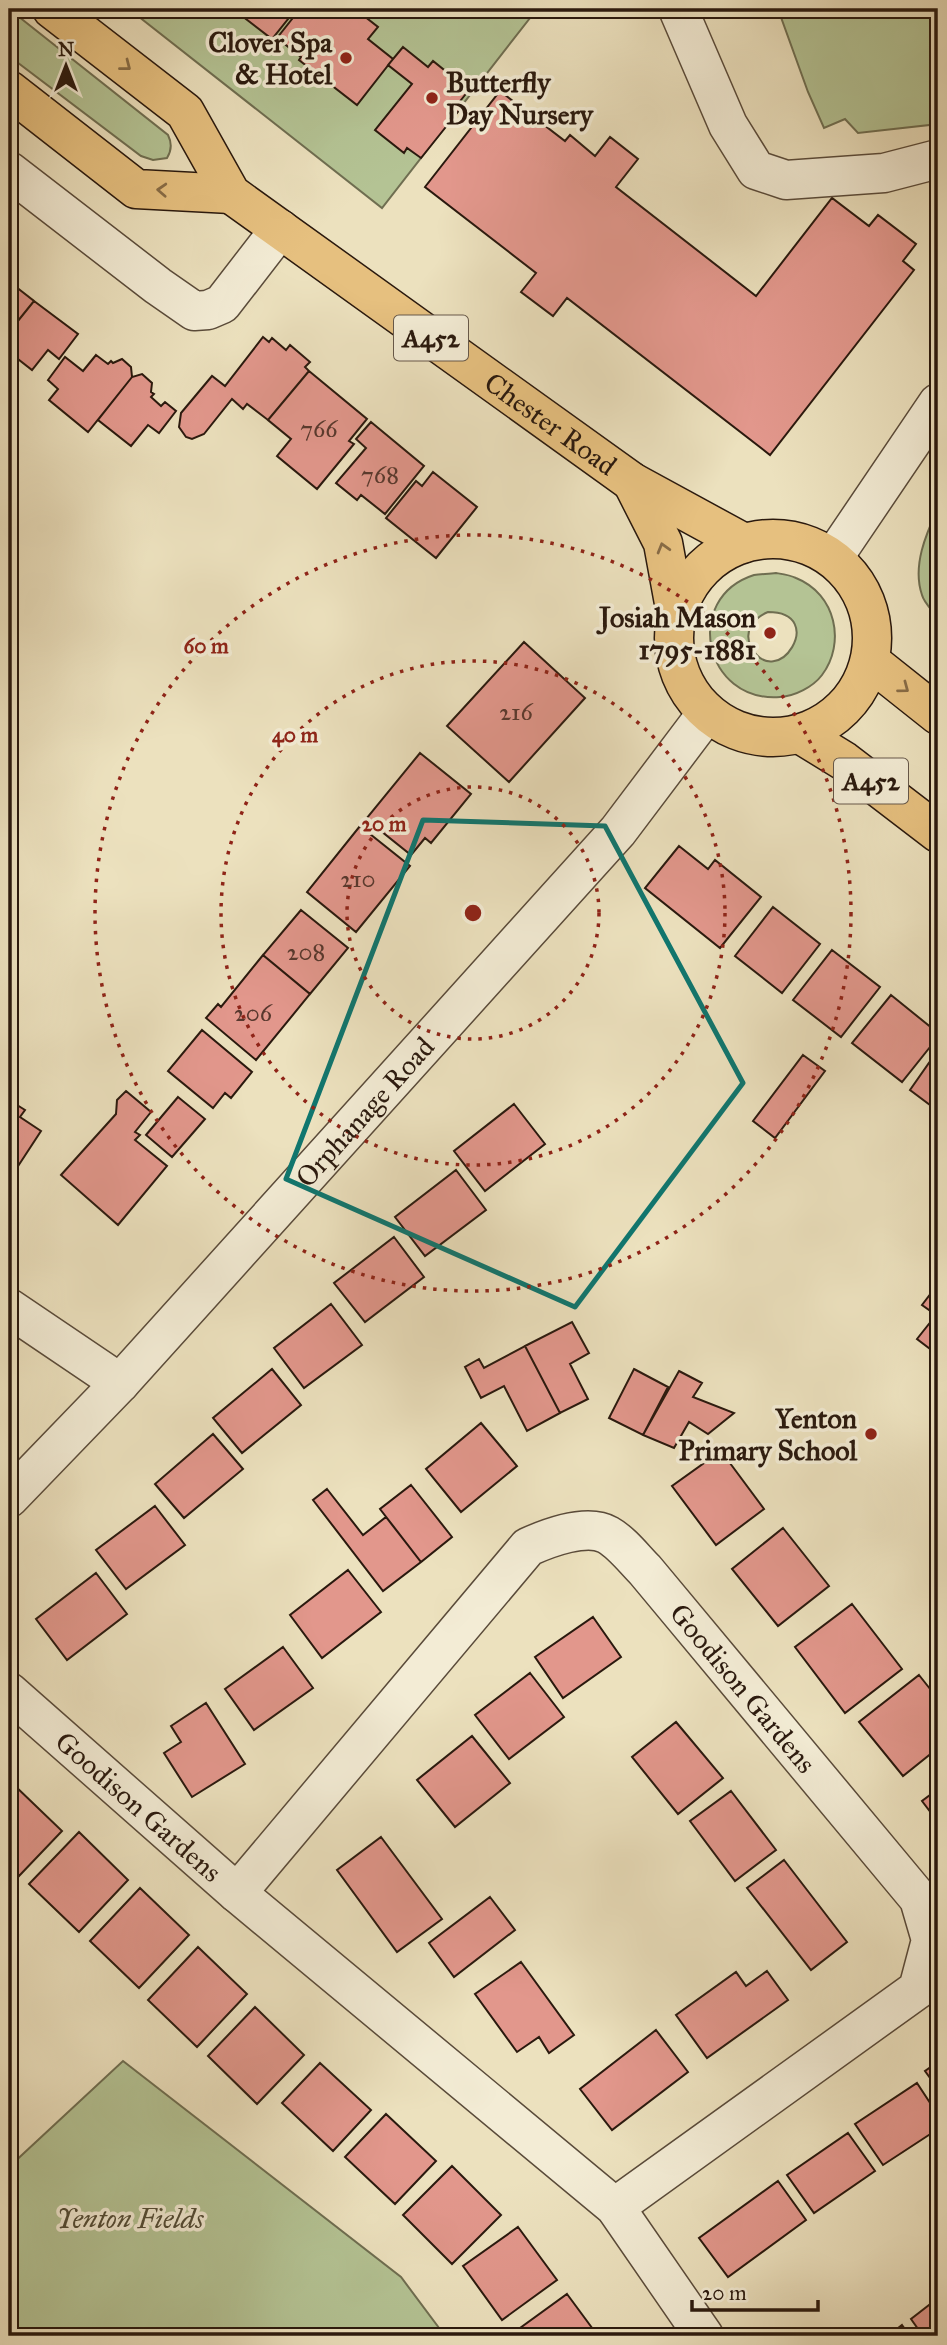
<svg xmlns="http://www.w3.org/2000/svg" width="947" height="2345" viewBox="0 0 947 2345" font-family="'IM FELL Great Primer',serif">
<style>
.green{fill:#b4c394;stroke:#6f6e51;stroke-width:2;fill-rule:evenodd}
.building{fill:#e2978c;stroke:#2a190e;stroke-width:2}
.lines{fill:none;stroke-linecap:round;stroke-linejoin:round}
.minor-casing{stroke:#5a4b3a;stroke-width:41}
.highway-casing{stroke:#2a190e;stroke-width:41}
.minor{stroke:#f3ecd5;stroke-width:38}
.highway{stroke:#e6c07f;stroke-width:38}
.oneway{stroke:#886c46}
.marked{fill:none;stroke:#0f766e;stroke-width:5;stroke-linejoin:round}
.ring{fill:none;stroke:#8f2418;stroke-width:3.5;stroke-dasharray:3.5 7}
.poi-dot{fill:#8f2418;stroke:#f3ecd5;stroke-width:2.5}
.labels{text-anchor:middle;stroke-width:7;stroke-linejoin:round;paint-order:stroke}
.number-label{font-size:24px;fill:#58382e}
.shield{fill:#f3ecd5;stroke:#66584a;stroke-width:2}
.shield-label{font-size:26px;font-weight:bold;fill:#2a190e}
.poi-label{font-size:28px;font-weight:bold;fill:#2a190e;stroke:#f3ecd5;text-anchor:end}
.street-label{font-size:28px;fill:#2a190e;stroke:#f3ecd5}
.park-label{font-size:28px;font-style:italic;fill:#534c36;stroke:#f3ecd5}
.centre{fill:#8f2418;stroke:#f3ecd5;stroke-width:3.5}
.ring-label{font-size:21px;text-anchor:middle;font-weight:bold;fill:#8f2418;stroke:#f3ecd5;stroke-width:7;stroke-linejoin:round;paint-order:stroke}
</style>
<rect width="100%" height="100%" fill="#ece1be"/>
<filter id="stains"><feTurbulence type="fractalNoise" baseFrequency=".00286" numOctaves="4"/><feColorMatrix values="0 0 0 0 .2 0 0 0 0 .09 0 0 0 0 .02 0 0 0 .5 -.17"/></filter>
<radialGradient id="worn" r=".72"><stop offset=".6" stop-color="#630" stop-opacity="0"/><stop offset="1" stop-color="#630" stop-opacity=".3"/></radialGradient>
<!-- green -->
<path class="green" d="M9,9L168,135C172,143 172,150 167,158L153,160L141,156L9,56Z
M129,9H537L382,208Z
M778,9H938V124L858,133L845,119L824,128L808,92Z
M938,508V618C933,611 924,603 922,595C912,566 926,534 938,508Z
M776,573C782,574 790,575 796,578C836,594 846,643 822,675C813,687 795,696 780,697C704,703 682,598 754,575C761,574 769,574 776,573ZM768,612C829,612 777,694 751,647C743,631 754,618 768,612Z
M123,2061L401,2277L445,2336H9V2167Z"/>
<!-- building -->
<path class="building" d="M233,9H296L272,39Z
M300,9H355L378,27L368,39L393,59L357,105L299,60L301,57L277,38Z
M403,47L428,67L433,61L469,90L457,105L461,108L421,158L407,148L404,153L375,130L412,84L388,65Z
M500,91L565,141L570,135L595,156L610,137L638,159L616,187L756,296L832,198L869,226L878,215L916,244L903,261L914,270L770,455L567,298L553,316L521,292L536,273L425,187Z
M11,283L34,301L9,332V285Z
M34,301L78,334L59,359L48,350L32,370L9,352V332Z
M263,337L269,342L272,338L286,350L290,345L310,362L305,367L309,371L268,420L247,404L243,409L232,399L204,434L192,439L186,437L179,427L181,413L212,376L225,386Z
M96,355L108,364L111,361L113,363L122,359L131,367L132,377L88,432L49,400L58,389L48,380L65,357L83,371Z
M309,371L367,419L349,441L354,444L317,489L277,456L291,439L268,420Z
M142,374L152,383L151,392L154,394L151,397L161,406L165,402L176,411L159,433L148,425L131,446L98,420L132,377Z
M371,422L424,466L385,514L361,495L357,500L336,483L366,448L356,439Z
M433,472L477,507L436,558L386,518L416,481L422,486Z
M524,642L585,698L509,782L447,726Z
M420,753L471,794L431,843L425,838L411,855L366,819Z
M360,826L410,866L356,932L307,892Z
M679,846L708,869L715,860L761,897L720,948L645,888Z
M773,907L820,944L782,993L735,956Z
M301,910L348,948L310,994L263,955Z
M832,950L880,987L841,1037L793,1000Z
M263,955L310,994L256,1060L206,1018L218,1004L221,1007Z
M891,995L938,1033V1037L902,1082L852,1043Z
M202,1030L252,1072L231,1098L225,1093L213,1108L168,1071Z
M938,1050V1111L910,1090Z
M803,1055L825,1071L775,1138L753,1121Z
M126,1091L151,1112L135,1132L140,1135L135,1140L167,1166L118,1225L61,1175L116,1114L117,1100Z
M178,1097L205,1119L172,1157L146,1135Z
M9,1100L25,1110L20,1117L41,1131L9,1180Z
M514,1104L545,1144L485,1191L454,1151Z
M456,1170L486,1210L425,1256L395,1217Z
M394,1237L424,1277L365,1322L334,1283Z
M938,1284V1355L917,1339L936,1315L922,1305Z
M331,1304L362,1345L304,1388L274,1348Z
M572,1322L589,1353L570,1364L588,1399L560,1413L525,1346Z
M525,1346L560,1413L527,1431L504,1386L481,1398L465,1367L479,1359L484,1368Z
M272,1369L301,1405L242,1453L213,1418Z
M634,1369L668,1387L643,1435L609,1418Z
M679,1371L702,1383L693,1397L734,1413L708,1434L689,1422L674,1448L643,1435Z
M481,1423L517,1466L461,1512L426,1469Z
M213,1434L243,1469L184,1518L155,1484Z
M721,1451L764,1509L716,1545L672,1486Z
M411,1485L452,1537L421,1562L380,1509Z
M327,1489L363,1535L386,1517L421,1562L383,1591L313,1500Z
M155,1506L185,1545L126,1589L96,1550Z
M783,1528L829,1586L778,1626L732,1569Z
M348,1570L381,1612L322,1658L290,1615Z
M96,1573L127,1614L67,1660L36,1619Z
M852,1604L902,1669L845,1713L795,1647Z
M593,1617L621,1657L563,1698L535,1657Z
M283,1647L313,1688L254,1730L225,1689Z
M530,1673L564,1717L509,1759L475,1715Z
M919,1675L938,1699V1748L903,1776L859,1722Z
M206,1703L245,1764L192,1797L164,1753L181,1742L171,1726Z
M676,1722L723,1778L678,1814L632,1757Z
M472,1736L510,1783L455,1827L417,1780Z
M12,1783L62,1831L19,1876L9,1866V1787Z
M938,1789V1822L922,1801Z
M731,1791L776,1850L735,1881L690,1821Z
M79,1832L128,1880L79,1932L29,1884Z
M381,1837L442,1919L397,1952L337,1870Z
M784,1860L847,1942L811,1970L747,1888Z
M140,1888L189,1935L139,1988L90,1941Z
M490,1897L515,1930L454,1977L429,1943Z
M198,1947L247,1994L197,2047L148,2000Z
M521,1962L574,2035L549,2053L539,2037L517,2052L475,1994Z
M767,1971L788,2000L707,2058L676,2015L736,1972L746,1986Z
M255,2007L304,2055L257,2104L208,2056Z
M656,2030L688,2072L612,2130L580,2089Z
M938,2062V2089L925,2071Z
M320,2063L371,2110L333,2151L282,2103Z
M917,2083L938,2115V2129L883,2165L855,2124Z
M386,2114L436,2161L395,2204L345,2157Z
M848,2133L875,2171L814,2213L787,2175Z
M452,2166L501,2215L452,2264L403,2215Z
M778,2181L806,2220L728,2277L699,2238Z
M518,2227L557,2280L502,2320L463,2266Z
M567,2294L598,2336H509Z
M938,2298V2336H923L911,2319Z
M902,2325L910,2336H888Z"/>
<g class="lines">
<defs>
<g id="minor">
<path d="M678,9L728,125L756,170L786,180L884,173L938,159"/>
<path d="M9,171L158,286L194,311L208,310L222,304L280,229"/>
<path d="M833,558L938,403"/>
<path d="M9,1308L120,1383"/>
<path id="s1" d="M9,1498L120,1383L618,831L707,713"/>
<path id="s2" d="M9,1692L237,1893L615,2207L704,2336"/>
<path id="s3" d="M237,1893L528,1547C548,1538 587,1523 608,1535C622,1543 634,1559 645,1570L919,1899L931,1940L918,1989L615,2207"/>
</g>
<g id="highway">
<path id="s4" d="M52,9L185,112L231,194L632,482L744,543"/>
<path d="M9,90L136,189L231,194"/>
<path d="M632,482L663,543L676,614"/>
<circle cx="773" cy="638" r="99"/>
<path d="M870,661L938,715"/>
<path d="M800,734L844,761L938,833"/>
</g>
</defs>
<!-- minor casing -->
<use href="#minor" class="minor-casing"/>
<!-- highway casing -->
<use href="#highway" class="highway-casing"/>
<!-- minor -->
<use href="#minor" class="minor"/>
<!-- highway -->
<use href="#highway" class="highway"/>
</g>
<!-- one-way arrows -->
<defs><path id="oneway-chevron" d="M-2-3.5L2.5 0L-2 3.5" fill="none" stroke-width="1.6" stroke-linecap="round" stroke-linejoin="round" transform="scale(1.75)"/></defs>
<g class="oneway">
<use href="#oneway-chevron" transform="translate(126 66) rotate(38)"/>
<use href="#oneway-chevron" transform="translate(162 190) rotate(-177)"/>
<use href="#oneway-chevron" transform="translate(663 548) rotate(-106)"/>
<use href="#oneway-chevron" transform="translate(904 688) rotate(37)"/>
</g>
<!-- marked area -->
<path class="marked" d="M423,820L605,826L743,1083L575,1307L286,1179Z"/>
<!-- distance rings -->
<g class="ring">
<circle cx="473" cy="913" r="126"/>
<circle cx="473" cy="913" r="252"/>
<circle cx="473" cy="913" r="378"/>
</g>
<!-- markers -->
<g class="poi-dot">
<circle cx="346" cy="58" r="7"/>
<circle cx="432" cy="98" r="7"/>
<circle cx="770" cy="633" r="7"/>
<circle cx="871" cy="1434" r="7"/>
</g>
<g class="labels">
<!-- number labels -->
<g class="number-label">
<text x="319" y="437">766</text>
<text x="380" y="483">768</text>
<text x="516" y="720">216</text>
<text x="358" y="887">210</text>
<text x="306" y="960">208</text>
<text x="253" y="1021">206</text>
</g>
<!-- shield labels -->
<g class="shield">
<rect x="394" y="315.5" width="74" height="45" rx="5"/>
<rect x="834" y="758.5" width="74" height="45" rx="5"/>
</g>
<g class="shield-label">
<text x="431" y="347">A452</text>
<text x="871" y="790">A452</text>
</g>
<!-- poi labels -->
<g class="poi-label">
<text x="332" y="52">Clover Spa<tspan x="332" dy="32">&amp; Hotel</tspan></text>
<text x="446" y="92" text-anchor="start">Butterfly<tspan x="446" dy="32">Day Nursery</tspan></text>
<text x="756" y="627">Josiah Mason<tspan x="756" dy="32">1795-1881</tspan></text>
<text x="857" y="1428">Yenton<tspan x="857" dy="32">Primary School</tspan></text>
</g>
<!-- street labels -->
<g class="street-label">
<text dy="10" stroke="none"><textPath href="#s4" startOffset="656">Chester Road</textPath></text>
<text dy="10" stroke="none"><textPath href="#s1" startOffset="525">Orphanage Road</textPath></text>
<text dy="10" stroke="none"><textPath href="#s3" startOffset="740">Goodison Gardens</textPath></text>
<text dy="10" stroke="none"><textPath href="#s2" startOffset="173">Goodison Gardens</textPath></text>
</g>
<!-- park labels -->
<g class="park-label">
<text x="130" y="2228">Yenton Fields</text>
</g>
</g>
<circle cx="473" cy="913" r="10" class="centre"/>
<g class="ring-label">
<text x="206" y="653">60 m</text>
<text x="295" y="742">40 m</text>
<text x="384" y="831">20 m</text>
</g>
<!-- margin -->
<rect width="947" height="2345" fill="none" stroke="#ece1be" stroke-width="35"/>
<rect x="10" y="10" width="926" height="2324" fill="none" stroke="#2a190e" stroke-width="3.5"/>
<rect x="18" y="18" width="912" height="2310" fill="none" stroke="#2a190e" stroke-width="2"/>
<!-- north arrow -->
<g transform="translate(66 66)" stroke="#f3ecd5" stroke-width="5" paint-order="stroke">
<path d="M0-5L12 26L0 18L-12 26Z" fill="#2a190e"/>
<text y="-10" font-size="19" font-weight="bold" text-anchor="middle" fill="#2a190e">N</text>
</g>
<!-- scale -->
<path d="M692 2300v10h126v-10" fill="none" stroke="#2a190e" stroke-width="3.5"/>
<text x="702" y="2300" font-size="21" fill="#2a190e" stroke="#f3ecd5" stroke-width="5" paint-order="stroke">20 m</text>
<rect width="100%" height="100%" filter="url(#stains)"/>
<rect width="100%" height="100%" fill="url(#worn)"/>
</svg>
